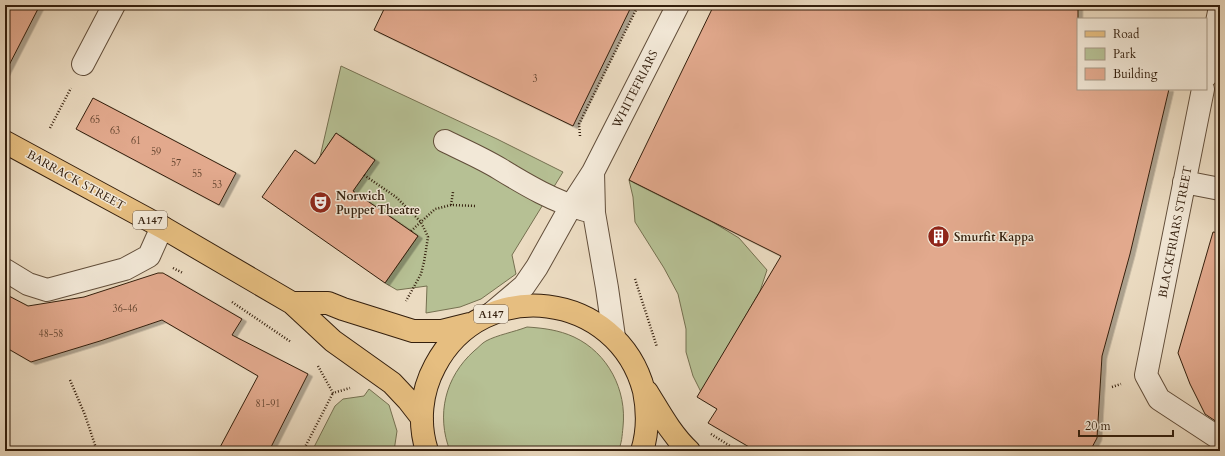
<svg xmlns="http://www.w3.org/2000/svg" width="1225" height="456" viewBox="0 0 1225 456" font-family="Cardo,serif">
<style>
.green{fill:#b6c094;stroke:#757050}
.building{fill:#e2a98d;stroke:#341f0d;filter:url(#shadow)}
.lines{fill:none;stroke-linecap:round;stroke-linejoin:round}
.minor-casing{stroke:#624e3a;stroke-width:24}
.major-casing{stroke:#341f0d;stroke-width:24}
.path{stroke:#341f0d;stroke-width:2.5;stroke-dasharray:1 2;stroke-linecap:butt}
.minor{stroke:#f2e8d7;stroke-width:22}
.major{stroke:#e6be80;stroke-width:22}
.labels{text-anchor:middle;stroke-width:3;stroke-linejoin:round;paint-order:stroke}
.number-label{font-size:10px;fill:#60422d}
.shield{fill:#f2e8d7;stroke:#6d5b4a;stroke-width:1}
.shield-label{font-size:11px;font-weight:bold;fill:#341f0d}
.street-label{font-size:12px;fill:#341f0d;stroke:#f2e8d7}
.poi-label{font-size:12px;font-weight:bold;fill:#341f0d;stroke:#f2e8d7;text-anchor:start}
</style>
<defs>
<filter id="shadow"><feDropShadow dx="4.5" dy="2.5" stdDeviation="0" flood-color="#0004"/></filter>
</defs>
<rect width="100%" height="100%" fill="#ebdbc1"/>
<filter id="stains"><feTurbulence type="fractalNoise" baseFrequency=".005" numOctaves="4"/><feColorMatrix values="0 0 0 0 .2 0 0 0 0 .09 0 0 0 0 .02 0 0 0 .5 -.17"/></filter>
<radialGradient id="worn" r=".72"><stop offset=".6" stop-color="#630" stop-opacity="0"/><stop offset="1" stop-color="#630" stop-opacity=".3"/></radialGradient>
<!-- green -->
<path class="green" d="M341,66L497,139L563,172L512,255L516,274L481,299L460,307L426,313L427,286L397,290L385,283L418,236L353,191L375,160L336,133L320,157Z
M629,180L711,221L739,238L767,270L760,291L701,392L693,376L686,352V329L678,294L664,268L635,222L633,197Z
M527,327C543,328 559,330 574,337C608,353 627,390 623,427C622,436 622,443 618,451H450C436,415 445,377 474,351C478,348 482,343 486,341C497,335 514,332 527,327Z
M369,389L389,405L397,431L394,451H312L335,406L343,399L364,396Z"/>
<!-- building -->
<path class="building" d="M5,5H40L5,73Z
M386,5H632L573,126L374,30Z
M714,5H1078V89H1169L1130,254L1102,356L1097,438L1090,451H756L708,423L717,409L697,397L781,256L629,180Z
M93,98L236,173L219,205L76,129Z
M336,133L375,160L353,191L418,236L385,283L262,197L295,150L315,164Z
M1213,232L1220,233V424L1205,414L1190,384L1178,353Z
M158,273H163L242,319L232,335L308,374L269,451H218L258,376L162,320L100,341L31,362L5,347V294L28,306L84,297Z"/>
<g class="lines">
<defs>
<path id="minor" d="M83,64L114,5
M1206,76L1220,7
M1203,89L1146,375L1159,399L1220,439
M445,141C463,150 482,158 500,169C526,185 555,202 585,210
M593,172L594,213L607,288L614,337
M1184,182L1220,189
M5,270L28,284L47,290L125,269L149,256L162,227
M492,313L524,286L537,267L571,206L593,172L678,5"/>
<path id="major" d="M5,142L162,227L292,303L333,341L392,383L408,400L422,418
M292,303H328L343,309L413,331H442L470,324
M647,392C660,413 671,434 689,451
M427,451C418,423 421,392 435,366C483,274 618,291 644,391C648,411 648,432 642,451"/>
</defs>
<!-- minor casing -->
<use href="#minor" class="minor-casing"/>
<!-- major casing -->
<use href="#major" class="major-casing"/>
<!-- path -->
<path class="path" d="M50,128L71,88
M580,136L579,124L638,6
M364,175L396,197L421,222L428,237L424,262L421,274L406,301
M451,205L453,192
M411,231L435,209L451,205L475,206
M173,268L183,273
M635,279L657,347
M232,302L291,342
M318,366L333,393L350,388
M70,380L85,415L97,451
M1112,387L1121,384
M711,434L738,451
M303,451L333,393"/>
<!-- minor -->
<use href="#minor" class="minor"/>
<!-- major -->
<use href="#major" class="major"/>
</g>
<!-- icons -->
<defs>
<symbol id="theatre-disc" viewBox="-11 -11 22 22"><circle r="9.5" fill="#8f2418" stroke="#f2e8d7"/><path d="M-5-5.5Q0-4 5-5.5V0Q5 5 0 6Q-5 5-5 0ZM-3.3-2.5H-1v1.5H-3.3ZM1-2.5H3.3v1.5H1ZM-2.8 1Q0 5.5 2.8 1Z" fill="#fff"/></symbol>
<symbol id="building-disc" viewBox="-11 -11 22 22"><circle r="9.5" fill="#8f2418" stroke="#f2e8d7"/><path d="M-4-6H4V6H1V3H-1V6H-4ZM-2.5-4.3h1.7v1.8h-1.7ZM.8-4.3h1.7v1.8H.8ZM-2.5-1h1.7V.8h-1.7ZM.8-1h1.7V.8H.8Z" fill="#fff"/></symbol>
</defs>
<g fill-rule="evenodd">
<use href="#theatre-disc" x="308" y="190" width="25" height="25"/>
<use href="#building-disc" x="926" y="224" width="25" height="25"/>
</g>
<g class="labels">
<!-- number labels -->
<g class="number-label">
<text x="535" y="82">3</text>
<text x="95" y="123">65</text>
<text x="115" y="134">63</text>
<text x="136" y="144">61</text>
<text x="156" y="155">59</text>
<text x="176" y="166">57</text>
<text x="197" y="177">55</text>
<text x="217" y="188">53</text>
<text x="125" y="312">36-46</text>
<text x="51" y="337">48-58</text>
<text x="268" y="407">81-91</text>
</g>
<!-- shield labels -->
<g class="shield">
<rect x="133" y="211" width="34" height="18" rx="3"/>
<rect x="474" y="305" width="34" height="18" rx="3"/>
</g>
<g class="shield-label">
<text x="150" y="224">A147</text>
<text x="491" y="318">A147</text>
</g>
<!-- street labels -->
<g class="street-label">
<text transform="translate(635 89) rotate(-63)" y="4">WHITEFRIARS</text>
<text transform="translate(76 180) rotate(29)" y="4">BARRACK STREET</text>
<text transform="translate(1175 232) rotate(-79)" y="4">BLACKFRIARS STREET</text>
</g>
<!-- poi labels -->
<g class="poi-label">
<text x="336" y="200">Norwich<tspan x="336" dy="14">Puppet Theatre</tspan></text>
<text x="954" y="241">Smurfit Kappa</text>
</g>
</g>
<!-- margin -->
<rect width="1225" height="456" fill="none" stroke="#ebdbc1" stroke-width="20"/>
<rect x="6" y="6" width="1213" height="444" fill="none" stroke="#341f0d" stroke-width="2"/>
<rect x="10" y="10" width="1205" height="436" fill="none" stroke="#341f0d"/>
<!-- legend -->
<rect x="1077" y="18" width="130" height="72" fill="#f2e8d7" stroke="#a69886"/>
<rect x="1085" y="31" width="20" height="6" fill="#e6be80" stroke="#a69886"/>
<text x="1113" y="38" font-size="12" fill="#341f0d">Road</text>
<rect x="1085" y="48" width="20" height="12" fill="#b6c094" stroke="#a69886"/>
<text x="1113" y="58" font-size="12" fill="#341f0d">Park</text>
<rect x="1085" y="68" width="20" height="12" fill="#e2a98d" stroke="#a69886"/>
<text x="1113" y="78" font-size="12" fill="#341f0d">Building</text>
<!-- scale -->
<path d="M1079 430v6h94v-6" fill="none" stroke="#341f0d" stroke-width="2"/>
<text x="1085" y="430" font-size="12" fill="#341f0d" stroke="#f2e8d7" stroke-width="3" paint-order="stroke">20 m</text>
<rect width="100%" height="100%" filter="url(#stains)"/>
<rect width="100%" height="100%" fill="url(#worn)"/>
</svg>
